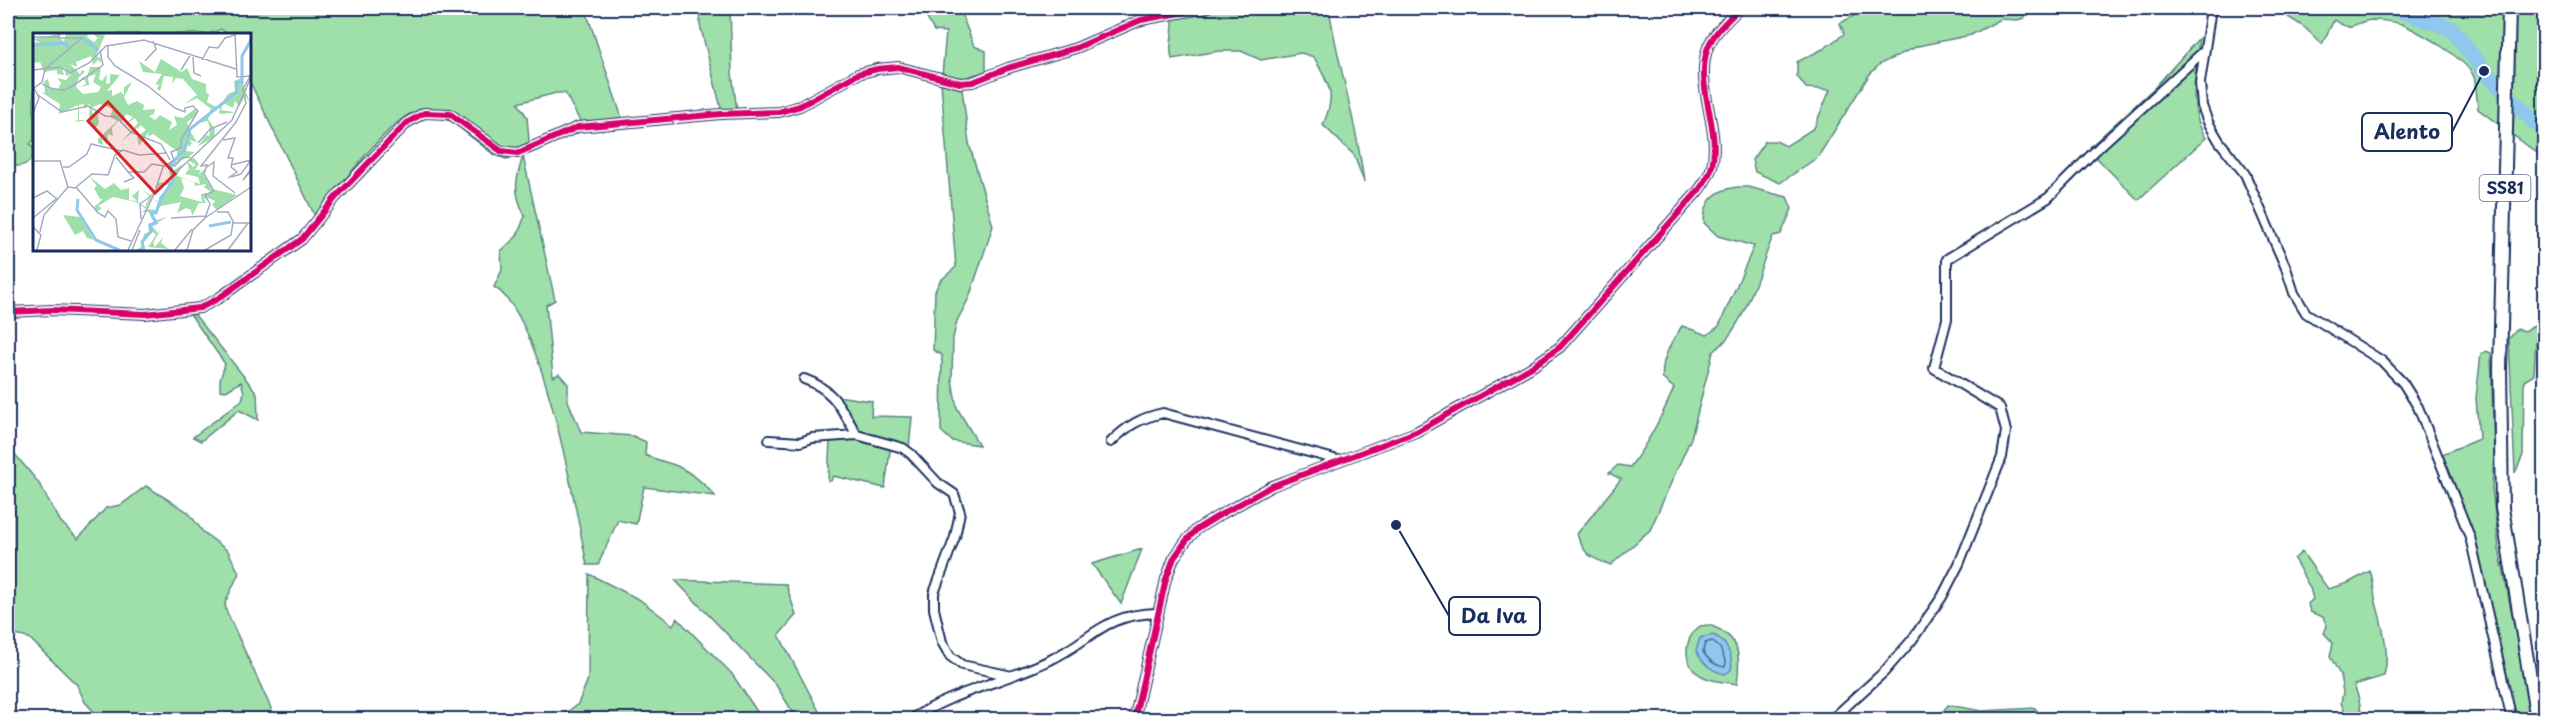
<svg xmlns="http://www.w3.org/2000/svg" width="2552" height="727" viewBox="0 0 2552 727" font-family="'Playpen Sans',sans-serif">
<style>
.green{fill:#9fdfa9;stroke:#5d8784;stroke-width:1.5}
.water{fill:#8fc7ee;stroke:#618ab4;stroke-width:1.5}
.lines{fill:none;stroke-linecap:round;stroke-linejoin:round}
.shore{stroke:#496c98;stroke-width:1.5}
.river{stroke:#8fc7ee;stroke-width:16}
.minor-casing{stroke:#1b2f5e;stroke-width:12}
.trunk-casing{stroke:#1b2f5e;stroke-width:16}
.minor{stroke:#fff;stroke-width:8}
.trunk{stroke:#fff;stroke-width:12}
.cycleway-casing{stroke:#fff;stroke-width:10}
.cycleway{stroke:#d6006c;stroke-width:6}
.labels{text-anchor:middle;stroke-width:5;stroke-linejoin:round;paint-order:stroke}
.shield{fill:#fff;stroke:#5f6d8e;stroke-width:1.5}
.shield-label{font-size:16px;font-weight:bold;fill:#1b2f5e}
.inset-river{fill:none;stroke:#8fc7ee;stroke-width:3}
.inset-road{fill:none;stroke:#a4acbf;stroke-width:1.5}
.view{fill:#d62828;fill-opacity:0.15;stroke:#d62828;stroke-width:3}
.inset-edge{fill:none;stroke:#1b2f5e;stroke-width:3}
.leader{fill:none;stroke:#1b2f5e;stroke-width:2}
.callout-dot{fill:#1b2f5e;stroke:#fff;stroke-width:2}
.callout{fill:#fff;stroke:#1b2f5e;stroke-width:2}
.callout-label{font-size:20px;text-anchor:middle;font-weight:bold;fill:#1b2f5e}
</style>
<rect width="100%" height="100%" fill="#fff"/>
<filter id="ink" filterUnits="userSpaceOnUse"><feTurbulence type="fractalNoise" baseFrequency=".0167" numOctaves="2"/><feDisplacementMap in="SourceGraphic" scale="12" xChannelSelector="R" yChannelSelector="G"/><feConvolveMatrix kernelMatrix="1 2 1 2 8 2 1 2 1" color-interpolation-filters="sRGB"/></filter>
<g filter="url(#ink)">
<!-- green -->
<path class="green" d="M8,8H585L622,118L581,123L565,93H556L518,103L527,117L530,152L523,156L555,300L546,305L553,377L559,374L568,384V401L581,432L633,436L646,442L645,455C656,460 668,462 677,466C692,473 705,484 715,496L644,487L636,524L618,520L598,565H587C575,507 543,315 494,287L502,270L501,251L517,236L525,216C513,191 515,182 523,156L506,159L493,154L451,121L443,119L451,110C437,108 424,107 410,114C384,127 334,193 316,218L249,80V34H227L221,29L209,34H34V140L30,144L34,149C34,165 21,167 8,166Z
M700,8H730L732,73L737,111L722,112L700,25Z
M921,8H959L974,46L986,51V71L964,78L942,75L946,32L934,31Z
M1223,8H1329C1338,66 1357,123 1364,182L1354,155L1323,125C1337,93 1329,86 1314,57L1301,53L1261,60L1241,51H1219L1172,59C1168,45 1174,34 1173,19Z
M1869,8H2030L2024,18L2017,20L2001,19L1971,35L1918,46L1880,64L1869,75L1818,157L1780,183L1755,172L1752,160L1765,141H1776L1786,146L1814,128L1830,90L1806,88L1797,76V62L1823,49L1844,34L1840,23Z
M2274,8H2544V158L2478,109C2477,101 2476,82 2474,77C2467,59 2421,33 2404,25C2396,22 2381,20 2372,20C2354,21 2353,34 2334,20L2322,44L2304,27Z
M2199,38C2196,71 2187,109 2206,138L2138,200L2095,156L2090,147L2155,87Z
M941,83L962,89L969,143L993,226L969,298L957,321L953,338L952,380L957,408L979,445L952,441L941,431L942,355L933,350L935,291L940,281L956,267Z
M1737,187H1748L1787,197L1792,209L1781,234L1773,236C1758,272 1745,329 1713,352L1691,438L1650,530L1611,565C1590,558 1584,555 1577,534L1621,479L1609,473L1618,465L1630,467C1648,443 1662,416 1674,388L1663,379C1660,360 1672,341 1682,326L1707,335L1719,326L1754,246L1718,236L1704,223C1704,200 1715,190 1737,187Z
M191,310L257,393L258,420L239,410L201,441L193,437L242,400L244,392L241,382L226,391L220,390V380L225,364L188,311Z
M2544,319V333L2536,339L2534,375L2524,381L2523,455L2515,473L2509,339L2517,329L2525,331Z
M2486,351L2491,353L2494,454L2492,488L2499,549L2533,719H2515L2505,665L2468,529L2440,455L2479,439L2476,398L2481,354Z
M836,396L872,401L871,416L912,417L909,448L891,444L885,488L833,476L831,481H828L830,440L847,439L851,412L843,410Z
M8,446L38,482L61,522L78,539L106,508L121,505L146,486L188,512L203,532L228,551L239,573L225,603L226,610L275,717L265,720L107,719L97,715L85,702L77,685L29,638L15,635L8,645Z
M1142,549L1121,604L1092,564Z
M2302,552L2328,589L2348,583L2370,571C2374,581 2373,588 2375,598C2381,623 2391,651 2384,676L2354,685L2359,699L2362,719H2348L2341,703L2343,692L2340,675L2330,656L2333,643L2324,633L2327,626L2323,617L2310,612L2308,604L2313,599L2310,588L2294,559Z
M589,574L640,600L673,625L677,618L732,674L762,719H557L578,704L588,679Z
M675,580L786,584L796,615L779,635L823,719H797L776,685Z
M1709,625C1740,636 1741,654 1737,684C1726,682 1714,682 1704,677C1682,667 1682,640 1700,626Z
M1948,705L1982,711L2035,708L2043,719H1950L1940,715Z"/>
<!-- water -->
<path class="water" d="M1713,635C1726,640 1734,657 1731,670L1725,674C1711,671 1703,664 1696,651L1700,638Z"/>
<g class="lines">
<!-- shore -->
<path class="shore" d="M1712,641L1720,648L1726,663L1725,667C1715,666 1708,660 1703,652L1705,643Z"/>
<!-- river -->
<path class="river" d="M2394,8L2452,29L2484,71L2535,123L2544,126"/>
<defs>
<path id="minor" d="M2211,8L2200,83L2202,106L2208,122L2219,141L2245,174L2286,268L2294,293L2306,313L2382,361L2403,383L2418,407L2470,537L2512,720
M8,312L52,310L145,314L200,308L219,298L302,239L336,197L395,135L408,122L424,113L450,114L501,151L518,153L578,127L721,114L779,112L800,106L858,74L877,69L898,67L960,83L973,82L1008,68L1076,48L1141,20L1206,8
M804,379C835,390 841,409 857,435
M769,440L800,442L812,438L857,435L903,448L911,454L938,483L954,494L960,512L955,537L934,593V609L942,642L950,656L962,665L1012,676
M1111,442C1127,426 1140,418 1163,413L1338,460
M910,720C952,692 1004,682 1050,660C1092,640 1103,614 1157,613
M1134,720L1166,579L1174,558L1186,541L1197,529L1218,516L1272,486L1416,432L1530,368L1560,347L1699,190C1704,183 1710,175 1712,166C1721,127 1694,86 1708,47C1714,32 1729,19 1740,8
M1831,720L1884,672L1912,640L1942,597L1959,564L2002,457L2006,431L2000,408L1934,368L1947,319V259L2048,198L2099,147L2203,52"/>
<path id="trunk" d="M2509,8L2500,368L2502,508L2537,720"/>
</defs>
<!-- minor casing -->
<use href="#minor" class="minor-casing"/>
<!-- trunk casing -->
<use href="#trunk" class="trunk-casing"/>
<!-- minor -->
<use href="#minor" class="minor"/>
<!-- trunk -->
<use href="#trunk" class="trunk"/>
<defs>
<path id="cycleway" d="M8,312L52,310L145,314L200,308L219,298L302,239L336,197L395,135L408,122L424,113L450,114L501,151L518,153L578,127L721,114L779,112L800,106L858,74L877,69L898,67L960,83L973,82L1008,68L1076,48L1141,20L1206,8
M1134,720L1166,579L1174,558L1186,541L1197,529L1218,516L1272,486L1416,432L1530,368L1560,347L1699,190C1704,183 1710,175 1712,166C1721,127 1694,86 1708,47C1714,32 1729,19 1740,8"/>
</defs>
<!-- cycleway casing -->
<use href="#cycleway" class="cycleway-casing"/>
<!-- cycleway -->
<use href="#cycleway" class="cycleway"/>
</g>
</g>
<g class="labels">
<!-- shield labels -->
<rect class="shield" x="2479.5" y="175" width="51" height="26" rx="4.5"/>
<g class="shield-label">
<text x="2505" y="194">SS81</text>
</g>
</g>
<!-- overview -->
<g transform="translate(33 33)">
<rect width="218" height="218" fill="#fff"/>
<path d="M30,0L25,3L31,9L33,0H56L54,4L61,9L65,5L59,0L72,2L63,23L68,25V19V30L65,27L60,32L58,23L43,29L44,34L37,31L47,41L49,37L52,39L46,44L43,54L50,61L65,59L68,54L60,49L63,41L55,44L56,52L47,54L53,51L52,47H48V45L54,44L57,34H68L66,46L69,48L74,41L73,51L77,50V41L87,42L74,58L79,57V63L88,59L91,62V54L99,49L91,64L95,72L104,68L111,72L110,77L122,76L121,81L116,83L122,87L127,82L139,89L136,97L144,92L141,83L150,85L163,75L164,82L154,89L156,96L165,88L174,84L178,76L164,65L151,71L164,62L150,46L143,45L139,51L140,44L131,43L127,58L124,56L126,51L122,52L129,41L110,39L106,28L122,39L128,26L149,39L154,35L159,46L173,51V59L183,68L176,62L174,69L181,73H187L195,61L202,58L201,48L209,45L212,57L217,45L213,59L217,69L212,63L206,74L202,68L200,75L190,70L188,77L201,79L199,80L186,81L187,75L181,76L175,86L182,96L181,105L165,113L173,102L176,103L177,97L175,88L165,90L157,98L164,109L156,107L159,110L156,114L153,108V118L162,119L138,134L140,138L150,131L144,143L167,151L165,144L152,141L156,136L154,128L160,134L163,132L155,127L161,125L166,131L162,137H168L165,142L175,133L170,141L179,156L204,162L184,177L179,172L182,168L173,164L174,168L170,163L173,170H166L159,183L158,177L153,175L144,180L148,169L128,173L119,183L124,187L134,184L119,193L125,200L128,196L120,210L122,214L130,204L128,210L136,216L115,214L123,202L120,199L110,208L112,217H102L108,214L111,201L116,199L115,191L121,189L117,182V179H109L113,176L103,169L80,164L65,173L69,175L64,179L61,174L70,166H67L61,155L64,153L56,143L72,156L81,150L88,157L96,155V167L104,168L99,163L106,157L105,169L112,174L117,163L109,157L118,162L126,150L139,148L134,131L144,128V118L120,101L115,104L116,99L106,113L104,104L113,97L108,92L88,109L105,90L102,85L91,93L100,84L93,81L88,90L86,87L79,95L80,103L75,101L74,112L69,106L70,112L65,110V106L84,88L77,84L80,76L67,71L58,75L60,81L64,76L66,90L62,96L56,87L57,70L52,76L50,71L46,72V87H54L43,89L42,87L45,88V72L26,81L27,71L8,59L12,60L11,48L15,46L17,54L25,56L28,50L24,45L33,47L38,41L33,43L32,35L29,36L31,42L24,41V37L11,39L7,29L0,30V9L7,10L0,6ZM148,145L161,149L162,153L173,151L171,154L178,159L168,161L169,169L147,163L151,155ZM134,150L136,157L126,164L128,170L119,165L127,171L124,177L113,176L118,165L125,154ZM30,182L47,184L61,207L54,205L50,198L42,202Z" fill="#9fdfa9" fill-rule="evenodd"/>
<path class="inset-river" d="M50,6L65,17M0,12L31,10L35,14M45,166L44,177L63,207L86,217M176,193L198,189M111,217L109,209L119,197L117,192L123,190L118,180H123L128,165L140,148L138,131L152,116L157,96L204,59V50L209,49V23L218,7"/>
<path class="inset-road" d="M0,4H26M75,12V24L82,33L115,53L142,75L152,79V75L160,73L165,78L148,107V115L138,119L141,127L130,134L123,155M160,24L161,40L168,43M169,27L176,14L185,15L192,5L202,2M112,28L123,16L120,8M0,37L27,34L37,40L56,30L73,13L111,7L203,36M148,37L158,21M9,51L19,56L32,57L44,50L70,32L67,17M5,62L29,79L55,73L72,83L83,84L98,99L128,111L137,127M0,80L6,65L1,55L9,49L12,36L49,5H27L25,0M190,107L202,105L195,125H200L198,134L204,139L195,145M165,110L177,96L194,89M83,124L95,139H111L119,131L131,133M0,128H27L35,154M135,131L142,133L149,125L157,124M198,132L218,127M30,134H36L54,121L58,111L88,118M174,134L181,129L180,143L202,160M218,136L210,147L218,138M198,144L208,141L218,127M91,149L101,145L95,139M35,154L42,155L59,141L75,142L82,122L90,117L106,122L134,120M43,154L65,180L72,184L75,178L83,186L85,204L98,208M0,165L14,158L24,166M184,179H195L201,190H218M0,185L23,166M138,185L173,183M172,185L218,154M108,186L107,171L118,163M0,194L8,202L4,217M7,199L11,182L35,154M95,217L122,159L199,87L218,44M99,217L107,197M142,217L159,196M154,217L160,197L172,185L177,171L172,162L181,158L171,141L174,132L168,133L203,89L213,70L210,56L217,43L204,44L202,0M172,217L198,202L200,189M195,217L215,190"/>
<path class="view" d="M75,69L142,141L122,160L55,88Z"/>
<rect width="218" height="218" class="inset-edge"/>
</g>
<!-- callouts -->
<path class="leader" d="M2484 71L2452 132M1396 525L1449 616"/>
<g class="callout-dot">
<circle cx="2484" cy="71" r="6"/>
<circle cx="1396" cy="525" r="6"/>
</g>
<g class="callout">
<rect x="2362" y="113" width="90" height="38" rx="6"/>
<rect x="1449" y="597" width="91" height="38" rx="6"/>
</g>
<g class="callout-label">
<text x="2407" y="139">Alento</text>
<text x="1494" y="623">Da Iva</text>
</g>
<!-- margin -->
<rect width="2552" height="727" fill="none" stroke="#fff" stroke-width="30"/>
<rect x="15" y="15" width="2522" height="697" fill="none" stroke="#1b2f5e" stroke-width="2" filter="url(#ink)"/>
</svg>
